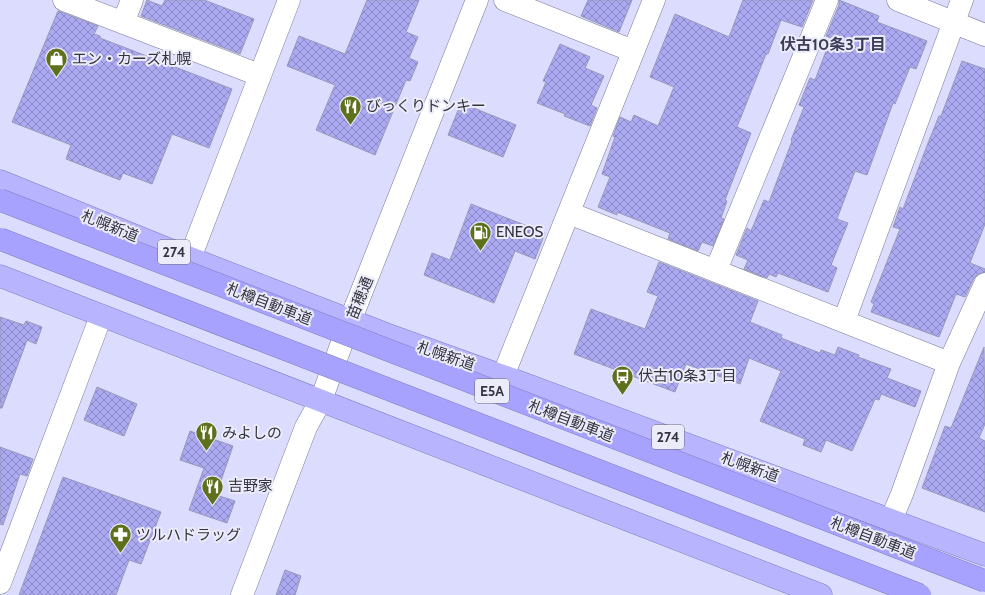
<svg xmlns="http://www.w3.org/2000/svg" width="985" height="595" viewBox="0 0 985 595" font-family="Cabin,'Noto Sans JP',sans-serif">
<style>
.building{fill:url(#building-cross-hatch);stroke:#9898b8}
.lines{fill:none;stroke-linecap:round;stroke-linejoin:round}
.minor-casing{stroke:#7a7a99;stroke-width:23}
.tertiary-casing{stroke:#7a7a99;stroke-width:23}
.trunk-casing{stroke:#7e7cbb;stroke-width:23}
.minor{stroke:#fff;stroke-width:22}
.tertiary{stroke:#fff;stroke-width:22}
.trunk{stroke:#b8b4fe;stroke-width:22}
.motorway-bridge-casing{stroke:#7e7cbb;stroke-width:23;stroke-linecap:butt}
.motorway-bridge{stroke:#a6a2fd;stroke-width:22}
.labels{text-anchor:middle;stroke-width:4;stroke-linejoin:round;paint-order:stroke}
.shield{fill:#ebebf9;stroke:#6b6b78;stroke-width:1}
.shield-label{font-size:14px;font-weight:bold;fill:#343441}
.poi-label{font-size:15px;fill:#343441;stroke:#ebebf9;text-anchor:start}
.street-label{font-size:15px;fill:#343441;stroke:#ebebf9}
.neighbourhood-label{font-size:16px;font-weight:bold;fill:#3d3c58;stroke:#ebebf9}
</style>
<defs>
<pattern id="building-cross-hatch" width="8" height="8" patternUnits="userSpaceOnUse"><rect width="8" height="8" fill="#aba9f1"/><path d="M0 0l8 8M0 8l8-8" fill="none" stroke="#8c8ac5"/></pattern>
</defs>
<rect width="100%" height="100%" fill="#dbdcfe"/>
<!-- building -->
<path class="building" d="M147,0L162,6L165,0H204L254,19L240,54L141,16Z
M367,0H419L406,32L418,37L409,58L418,62L410,81L406,80L375,155L316,130L335,85L287,66L299,36L345,54Z
M588,0H632L619,32L581,16Z
M743,0H813L802,27L781,20L768,54H766L737,127L751,133L725,200L727,201L721,218L724,219L713,246L702,242L698,251L668,239L670,233L617,212V215L598,207L610,177L602,174L615,137L613,136L620,117L631,122L634,115L658,126L674,87L650,77L675,14L729,37Z
M839,0L879,16L877,22L927,41L916,69L910,67L895,104L893,103L867,175L855,171L837,219L848,223L831,265L837,268L828,292L778,273L776,277L769,274L767,278L744,269L748,260L736,255L747,228L751,231L764,200L769,202L792,141L791,140L804,107L799,105L810,78L815,80L831,38L826,36L839,5Z
M58,11L98,26L94,34L100,36V38L232,89L209,148L172,134L152,184L123,173L120,180L66,159L71,145L12,122Z
M560,44L590,57L585,68L604,76L591,105L597,108L590,126L564,116L565,114L537,103L546,82L543,81Z
M962,61L985,69V224L970,263L985,269V272L978,274L974,278L965,297L956,294L939,337L871,312L874,304L871,302L900,229L893,227L900,207L903,209L928,143L939,116H941Z
M461,103L516,125L503,157L448,135Z
M471,204L545,233L535,259L515,251L494,303L424,275L432,253L450,260Z
M659,262L758,301L750,322L782,335L781,338L820,353L821,350L835,355L838,347L859,355L858,357L891,369L887,378L921,391L915,407L881,394L879,400L875,399L852,451L826,440L821,452L803,445L805,439L760,421L781,371L749,358L740,384L686,364L675,392L574,354L591,309L645,329L658,296L647,292Z
M0,317L24,325L26,321L42,327L36,344L27,340L2,408H0Z
M984,347L985,424L979,438L985,441V512L922,488L945,426L951,428Z
M97,387L137,404L124,436L84,420Z
M190,431L233,446L216,495L235,501L227,523L189,510L204,468L180,460Z
M0,447L33,459L27,476L20,474L3,525L0,524Z
M63,477L161,512L141,564L129,560L116,595H19Z
M285,570L301,576L295,595H276Z"/>
<g class="lines">
<defs>
<path id="minor" d="M64,0L259,75
M505,0L633,51
M898,0L985,35
M123,23L132,0
M569,213L949,363
M190,258L289,0
M716,270L827,0
M844,321L962,0
M503,376L654,0
M891,520L902,494L949,363L985,284
M0,583L101,316"/>
<path id="tertiary" d="M242,595L306,427L321,400L350,321L477,0"/>
<path id="trunk" d="M0,181L190,258L386,334L503,376L985,555
M0,276L821,595"/>
</defs>
<!-- minor casing -->
<use href="#minor" class="minor-casing"/>
<!-- tertiary casing -->
<use href="#tertiary" class="tertiary-casing"/>
<!-- trunk casing -->
<use href="#trunk" class="trunk-casing"/>
<!-- minor -->
<use href="#minor" class="minor"/>
<!-- tertiary -->
<use href="#tertiary" class="tertiary"/>
<!-- trunk -->
<use href="#trunk" class="trunk"/>
<defs>
<path id="motorway-bridge" d="M0,200L985,581
M0,239L920,595"/>
</defs>
<!-- motorway-bridge casing -->
<use href="#motorway-bridge" class="motorway-bridge-casing"/>
<!-- motorway-bridge -->
<use href="#motorway-bridge" class="motorway-bridge"/>
</g>
<!-- icons -->
<defs>
<symbol id="shop-pin" viewBox="-11 -11 22 30"><path d="M0 17L-7.5 6A9.5 9.5 0 1 1 7.5 6Z" fill="#5f701d" stroke="#ebebf9"/><path d="M-5-2.5h2.3a2.7 3.5 0 0 1 5.4 0H5L5.5 6h-11ZM-1.5-2.5h3a1.5 2.3 0 0 0-3 0Z" fill="#fff"/></symbol>
<symbol id="restaurant-pin" viewBox="-11 -11 22 30"><path d="M0 17L-7.5 6A9.5 9.5 0 1 1 7.5 6Z" fill="#5f701d" stroke="#ebebf9"/><path d="M-5-6h1v4h1v-4h1v4h1v-4h1v5L-1.5 .5V6h-2V.5L-5-1ZM5-6V6H3V1.5H1.5Q1.5-4 5-6Z" fill="#fff"/></symbol>
<symbol id="fuel-pin" viewBox="-11 -11 22 30"><path d="M0 17L-7.5 6A9.5 9.5 0 1 1 7.5 6Z" fill="#5f701d" stroke="#ebebf9"/><path d="M-5.5-6h7V0h2V4h1.3V-2.5L3-4.5l.8-.8L6-3V5H2.5V1h-1V6h-7ZM-4.2-4.7v3.2H.2V-4.7Z" fill="#fff"/></symbol>
<symbol id="bus-pin" viewBox="-11 -11 22 30"><path d="M0 17L-7.5 6A9.5 9.5 0 1 1 7.5 6Z" fill="#5f701d" stroke="#ebebf9"/><path d="M-5-6H5V4H4V6H2V4H-2V6H-4V4H-5ZM-3.5-4V0h7V-4ZM-3.5 1.2v1.5H-2V1.2ZM2 1.2v1.5H3.5V1.2Z" fill="#fff"/></symbol>
<symbol id="pharmacy-pin" viewBox="-11 -11 22 30"><path d="M0 17L-7.5 6A9.5 9.5 0 1 1 7.5 6Z" fill="#5f701d" stroke="#ebebf9"/><path d="M-2-6h4v4h4v4h-4v4h-4v-4h-4v-4h4Z" fill="#fff"/></symbol>
</defs>
<g fill-rule="evenodd">
<use href="#shop-pin" x="44" y="46" width="25" height="34"/>
<use href="#restaurant-pin" x="338" y="94" width="25" height="34"/>
<use href="#fuel-pin" x="468" y="220" width="25" height="34"/>
<use href="#bus-pin" x="610" y="364" width="25" height="34"/>
<use href="#restaurant-pin" x="194" y="420" width="25" height="34"/>
<use href="#restaurant-pin" x="200" y="474" width="25" height="34"/>
<use href="#pharmacy-pin" x="108" y="522" width="25" height="34"/>
</g>
<g class="labels">
<!-- shield labels -->
<g class="shield">
<rect x="158" y="240" width="32" height="24" rx="3"/>
<rect x="475" y="379" width="34" height="24" rx="3"/>
<rect x="652" y="425" width="32" height="24" rx="3"/>
</g>
<g class="shield-label">
<text x="174" y="257">274</text>
<text x="492" y="396">E5A</text>
<text x="668" y="442">274</text>
</g>
<!-- poi labels -->
<g class="poi-label">
<text x="72" y="64">エン・カーズ札幌</text>
<text x="366" y="111">びっくりドンキー</text>
<text x="496" y="237">ENEOS</text>
<text x="638" y="381">伏古10条3丁目</text>
<text x="222" y="438">みよしの</text>
<text x="228" y="491">吉野家</text>
<text x="136" y="540">ツルハドラッグ</text>
</g>
<!-- street labels -->
<g class="street-label">
<text transform="translate(110 226) rotate(22)" y="5">札幌新道</text>
<text transform="translate(360 298) rotate(-68)" y="5">苗穂通</text>
<text transform="translate(269 304) rotate(21)" y="5">札樽自動車道</text>
<text transform="translate(446 356) rotate(19)" y="5">札幌新道</text>
<text transform="translate(571 421) rotate(21)" y="5">札樽自動車道</text>
<text transform="translate(750 467) rotate(20)" y="5">札幌新道</text>
<text transform="translate(873 538) rotate(21)" y="5">札樽自動車道</text>
</g>
<!-- neighbourhood labels -->
<g class="neighbourhood-label">
<text x="833" y="50">伏古10条3丁目</text>
</g>
</g>
</svg>
